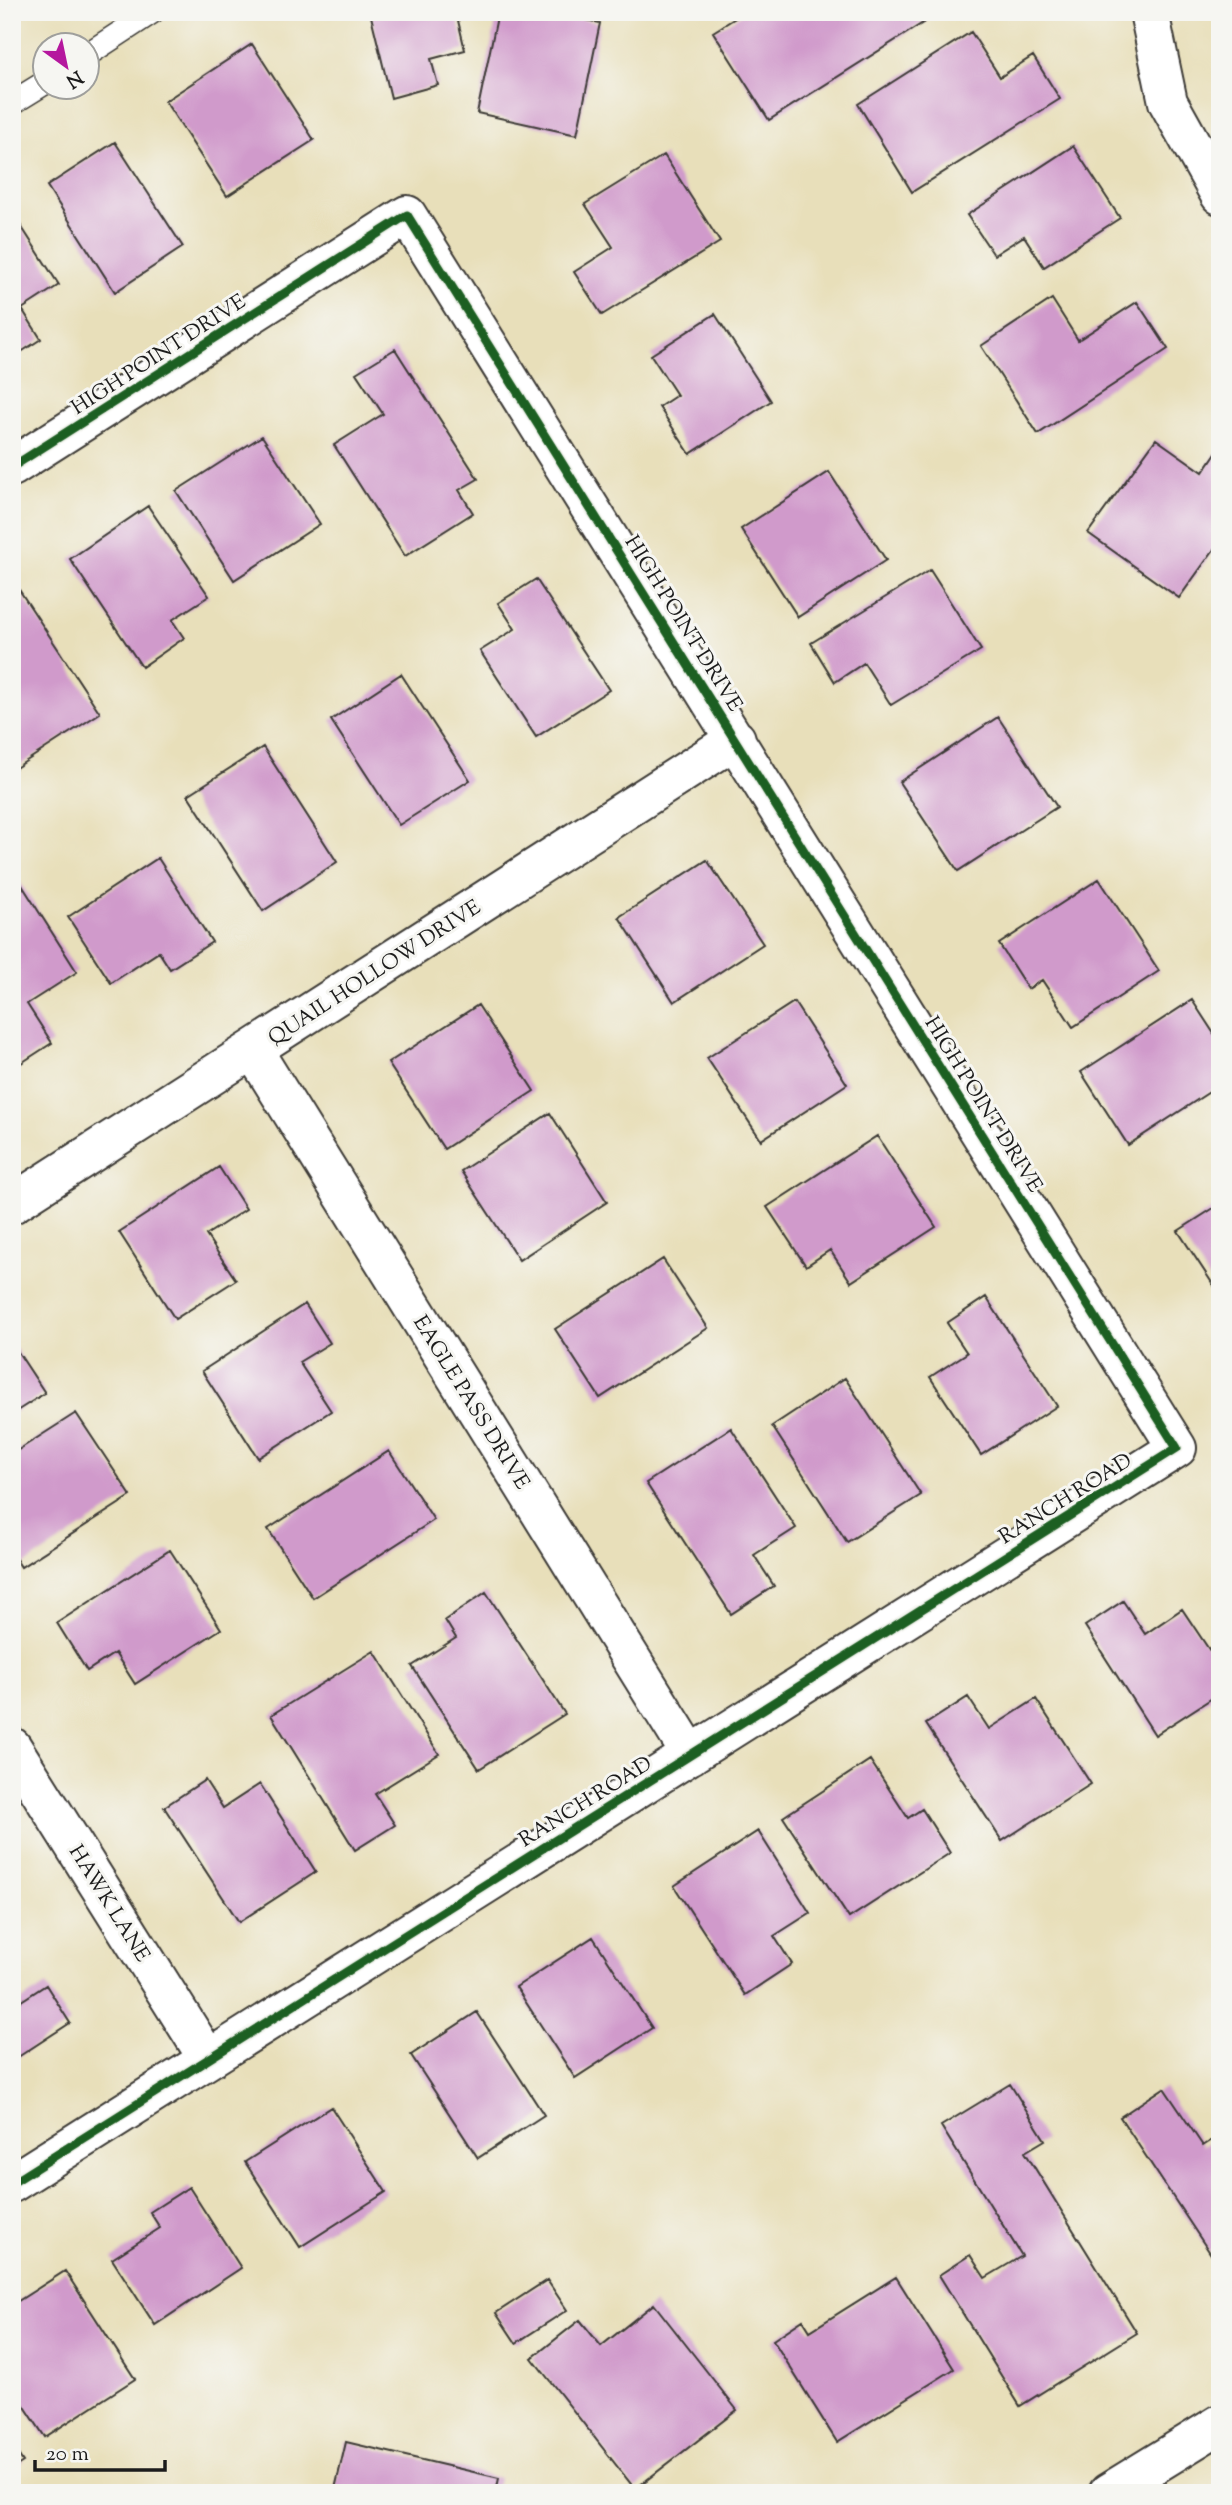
<svg xmlns="http://www.w3.org/2000/svg" width="1232" height="2505" viewBox="0 0 1232 2505" font-family="'Sorts Mill Goudy',serif">
<style>
.building{fill:#d09acb}
.lines{fill:none;stroke-linecap:round;stroke-linejoin:round}
.service-casing{stroke:#3b3934;stroke-width:26}
.minor-casing{stroke:#3b3934;stroke-width:42}
.service{stroke:#fff;stroke-width:23}
.minor{stroke:#fff;stroke-width:38}
.cycleway-casing{stroke:#f6f6f2;stroke-width:13}
.cycleway{stroke:#1b5e20;stroke-width:9}
.labels{text-anchor:middle;stroke-width:6;stroke-linejoin:round;paint-order:stroke}
.street-label{font-size:21px;fill:#1c1c1c;stroke:#f6f6f2}
</style>
<rect width="100%" height="100%" fill="#f6f6f2"/>
<filter id="ink" filterUnits="userSpaceOnUse"><feTurbulence type="fractalNoise" baseFrequency=".0143" numOctaves="2"/><feDisplacementMap in="SourceGraphic" scale="14" xChannelSelector="R" yChannelSelector="G"/><feConvolveMatrix kernelMatrix="1 2 1 2 8 2 1 2 1" color-interpolation-filters="sRGB"/></filter>
<filter id="wash" filterUnits="userSpaceOnUse"><feTurbulence type="fractalNoise" baseFrequency=".00686" numOctaves="4" result="noise"/><feDisplacementMap in="SourceGraphic" scale="28" xChannelSelector="R" yChannelSelector="G"/><feGaussianBlur stdDeviation="1.57" result="paint"/><feColorMatrix in="noise" values="0 0 0 0 0 0 0 0 0 0 0 0 0 0 0 0 0 1.4 0 .05"/><feComposite in="paint" operator="in"/></filter>
<g filter="url(#wash)">
<rect width="100%" height="100%" fill="#e8dfba"/>
<g id="blocks">
<!-- building -->
<path class="building" d="M370,12H456L465,50L431,59L438,85L391,98Z
M498,12H550L600,23L577,135L477,113Z
M745,12H935L937,14L769,120L713,32Z
M971,32L1000,77L1033,56L1060,99L912,192L858,104Z
M252,44L314,140L227,196L165,101Z
M115,142L183,247L115,292L47,186Z
M1073,146L1120,218L1044,267L1024,236L994,255L967,215Z
M664,155L720,242L602,315L574,272L613,247L585,204Z
M12,212L59,285L22,309L41,339L12,358Z
M1052,299L1078,340L1137,302L1168,349L1038,434L981,346Z
M715,314L771,401L690,454L659,407L677,395L651,355Z
M395,349L478,479L459,490L473,513L405,556L334,445L383,414L356,373Z
M262,436L320,524L234,580L176,491Z
M1156,439L1203,472L1220,447V541L1179,598L1088,533Z
M829,472L886,560L798,617L741,529Z
M148,506L209,596L172,620L184,638L142,667L70,559Z
M930,570L981,650L891,705L864,663L835,682L811,643Z
M536,579L609,690L536,737L480,651L515,629L498,603Z
M16,585L100,713L14,769L12,588Z
M401,674L470,780L399,825L331,720Z
M998,717L1057,807L958,871L899,782Z
M263,747L337,862L263,911L188,795Z
M158,858L212,942L170,969L159,952L111,983L68,917Z
M707,860L763,944L674,1002L619,917Z
M1099,879L1159,971L1073,1027L1042,980L1028,989L999,944Z
M20,882L77,972L27,1004L52,1043L12,1069V887Z
M1192,1000L1220,1043V1085L1128,1145L1081,1072Z
M794,1002L847,1084L761,1140L707,1058Z
M478,1005L534,1091L444,1149L388,1063Z
M550,1113L607,1202L519,1260L461,1171Z
M877,1136L936,1227L851,1282L830,1250L806,1266L767,1207Z
M219,1167L246,1209L206,1235L236,1280L175,1319L119,1232Z
M1220,1204V1295L1178,1231Z
M663,1259L708,1328L600,1398L555,1329Z
M986,1297L1057,1406L981,1455L930,1377L967,1353L947,1323Z
M305,1304L330,1343L299,1362L331,1411L258,1458L202,1371Z
M12,1343L45,1393L12,1414Z
M845,1378L921,1495L847,1542L772,1426Z
M76,1413L131,1496L21,1567L12,1553V1454Z
M731,1428L796,1528L754,1555L774,1586L731,1614L646,1483Z
M389,1451L434,1520L313,1598L268,1529Z
M170,1550L221,1629L135,1684L115,1653L87,1671L57,1623Z
M486,1592L565,1714L479,1769L412,1666L456,1638L445,1620Z
M1123,1601L1145,1634L1182,1609L1220,1666V1693L1155,1735L1085,1626Z
M374,1651L439,1754L375,1794L395,1825L355,1850L271,1715Z
M968,1697L989,1729L1036,1699L1091,1784L1002,1841L926,1724Z
M870,1760L908,1818L922,1809L950,1853L849,1918L783,1817Z
M205,1780L223,1808L260,1784L316,1872L239,1922L164,1807Z
M758,1831L810,1913L774,1936L792,1964L745,1995L674,1886Z
M593,1937L652,2028L575,2078L516,1987Z
M46,1985L70,2023L12,2061V2007Z
M477,2012L544,2115L478,2158L411,2055Z
M1010,2084L1045,2140L1025,2152L1137,2333L1020,2406L939,2275L970,2255L985,2278L1022,2256L941,2126Z
M1164,2088L1203,2146L1220,2135V2268L1120,2117Z
M1220,2106V2122L1212,2111Z
M331,2107L386,2192L300,2247L245,2162Z
M189,2187L241,2268L155,2325L112,2259L160,2228L150,2212Z
M65,2271L135,2379L45,2437L12,2387V2305Z
M896,2277L954,2369L837,2442L773,2340L803,2320L810,2331Z
M547,2280L567,2310L516,2343L496,2313Z
M654,2304L737,2410L635,2489L532,2358L580,2320L601,2346Z
M346,2442L499,2478L496,2493H334Z
M12,2445L23,2462L12,2469Z"/>
</g>
</g>
<g filter="url(#ink)">
<use href="#blocks" fill-opacity="0" stroke="#3b3934" stroke-width="2"/>
<g class="lines">
<defs>
<path id="service" d="M88,54L152,12
M12,103L46,82"/>
<path id="minor" d="M1149,12L1168,102L1220,195
M12,467L407,215L1177,1448L12,2183
M253,1050L691,1755
M12,1204L736,739
M12,1747L208,2059
M1108,2493L1220,2424"/>
</defs>
<!-- service casing -->
<use href="#service" class="service-casing"/>
<!-- minor casing -->
<use href="#minor" class="minor-casing"/>
<!-- service -->
<use href="#service" class="service"/>
<!-- minor -->
<use href="#minor" class="minor"/>
<defs>
<path id="cycleway" d="M12,467L407,215L1177,1448L12,2183"/>
</defs>
<!-- cycleway casing -->
<use href="#cycleway" class="cycleway-casing"/>
<!-- cycleway -->
<use href="#cycleway" class="cycleway"/>
</g>
</g>
<g class="labels">
<!-- street labels -->
<g class="street-label">
<text transform="translate(158 354) rotate(-33)" y="7">HIGH POINT DRIVE</text>
<text transform="translate(684 623) rotate(58)" y="7">HIGH POINT DRIVE</text>
<text transform="translate(374 972) rotate(-33)" y="7">QUAIL HOLLOW DRIVE</text>
<text transform="translate(984 1104) rotate(58)" y="7">HIGH POINT DRIVE</text>
<text transform="translate(472 1402) rotate(58)" y="7">EAGLE PASS DRIVE</text>
<text transform="translate(1065 1498) rotate(-32)" y="7">RANCH ROAD</text>
<text transform="translate(585 1801) rotate(-32)" y="7">RANCH ROAD</text>
<text transform="translate(110 1903) rotate(58)" y="7">HAWK LANE</text>
</g>
</g>
<!-- margin -->
<rect width="1232" height="2505" fill="none" stroke="#f6f6f2" stroke-width="42"/>
<!-- north arrow -->
<g transform="translate(66 66) rotate(147)"><circle r="33" fill="#f6f6f2" stroke="#9f9f9c" stroke-width="2"/>
<path d="M0-5L12 26L0 18L-12 26Z" fill="#b5179e"/>
<text y="-10" font-size="19" font-weight="bold" text-anchor="middle" fill="#1c1c1c">N</text>
</g>
<!-- scale -->
<path d="M35 2460v10h130v-10" fill="none" stroke="#1c1c1c" stroke-width="3.5"/>
<text x="46" y="2460" font-size="21" fill="#1c1c1c" stroke="#f6f6f2" stroke-width="5" paint-order="stroke">20 m</text>
</svg>
